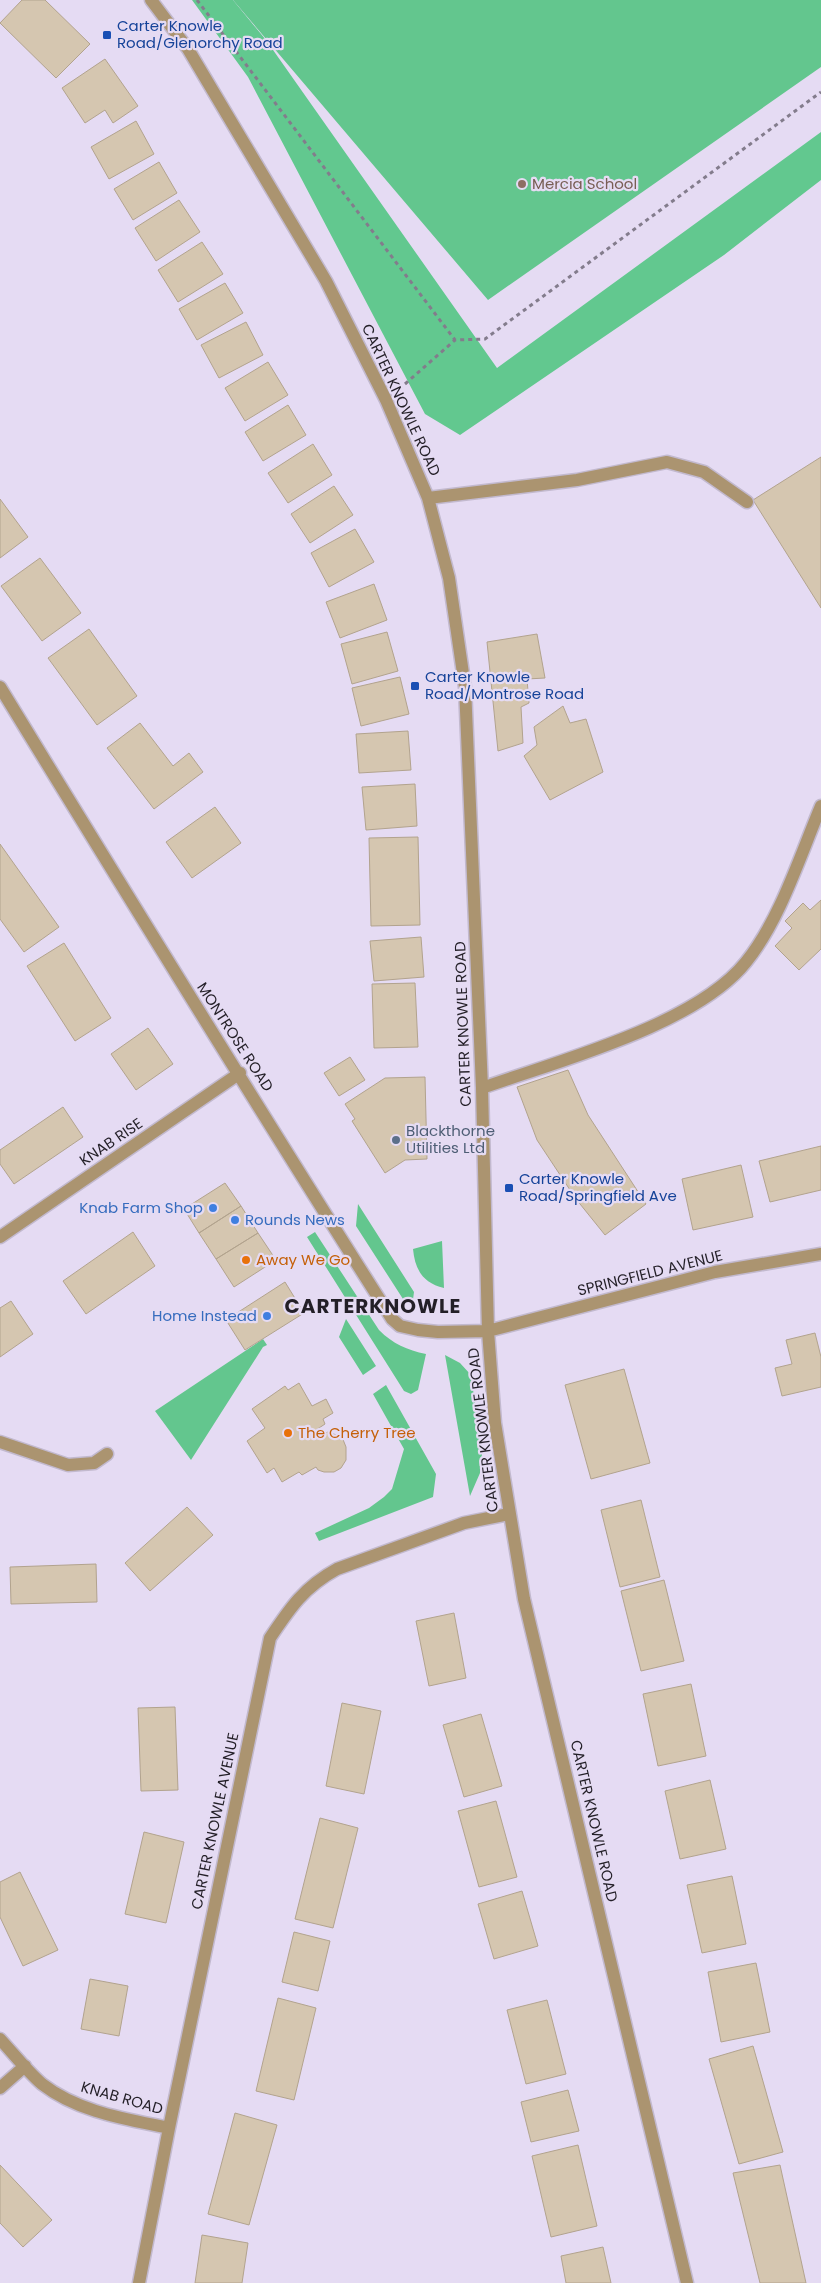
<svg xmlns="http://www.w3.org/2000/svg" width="821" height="2283" viewBox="0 0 821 2283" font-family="Poppins,sans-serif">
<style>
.green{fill:#63c68e}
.forest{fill:#62c88f}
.building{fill:#d5c6b0;stroke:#b2a38e}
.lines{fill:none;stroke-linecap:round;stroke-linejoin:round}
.minor-casing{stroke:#c2b9ce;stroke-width:15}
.path{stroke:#837c8c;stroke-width:3;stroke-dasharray:4 4;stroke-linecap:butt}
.minor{stroke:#ab9470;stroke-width:12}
.transit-dot{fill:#1a4fb4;stroke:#e5dbf3;stroke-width:2}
.education-dot{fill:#8d6e63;stroke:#e5dbf3;stroke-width:2}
.service-dot{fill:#5c6f8a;stroke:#e5dbf3;stroke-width:2}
.shop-dot{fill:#3f7fe0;stroke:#e5dbf3;stroke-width:2}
.food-dot{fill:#e8710a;stroke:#e5dbf3;stroke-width:2}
.labels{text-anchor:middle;stroke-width:4.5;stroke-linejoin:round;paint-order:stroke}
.transit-label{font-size:15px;fill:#164399;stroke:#e5dbf3;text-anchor:start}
.education-label{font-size:15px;fill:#785e54;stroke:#e5dbf3;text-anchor:start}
.street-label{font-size:15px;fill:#231f27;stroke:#e5dbf3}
.service-label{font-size:15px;fill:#4e5e75;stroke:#e5dbf3;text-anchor:start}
.shop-label{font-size:15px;fill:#366cbe;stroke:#e5dbf3;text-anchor:end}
.food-label{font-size:15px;fill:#c56008;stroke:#e5dbf3;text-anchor:start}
.district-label{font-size:20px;font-weight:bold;letter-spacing:1px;fill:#231f27;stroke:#e5dbf3}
</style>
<rect width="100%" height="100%" fill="#e5dbf3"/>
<!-- green -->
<path class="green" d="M233,0H821V67L488,300Z
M358,1204L414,1292L412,1307L403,1299L356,1226Z
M315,1232L379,1330C393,1344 407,1350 426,1354L418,1390L411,1394L404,1391L307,1237Z
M442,1241L444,1288C423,1283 415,1270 413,1249Z
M346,1319L376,1366L363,1375L339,1337Z
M263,1339L267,1345L263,1347L191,1460L155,1411Z
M445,1355L460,1363L471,1375L482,1454L480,1473L470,1496Z
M386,1385L436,1474L433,1497L319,1541L315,1533L369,1508L384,1497L392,1489L404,1449L373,1394Z"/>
<!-- forest -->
<path class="forest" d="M192,0H233L266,40L497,368L821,132V180L724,255L460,435L425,414L248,77Z"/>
<!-- building -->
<path class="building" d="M22,0H45L90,44L56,78L0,23Z
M105,59L138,106L113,123L105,110L85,123L62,88Z
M136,121L154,154L109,179L91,147Z
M159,162L177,193L133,220L114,189Z
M179,200L200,232L156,261L135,228Z
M202,242L223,274L178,302L158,270Z
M225,283L243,313L197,340L179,309Z
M246,322L263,355L219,378L201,345Z
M268,362L288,395L245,421L225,388Z
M288,405L306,435L263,461L245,432Z
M313,444L332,475L288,503L268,473Z
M821,457V608L753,500Z
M334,486L353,515L310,543L291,514Z
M0,499L28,537L0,558Z
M355,529L374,562L329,587L311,553Z
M40,558L81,613L42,641L1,586Z
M374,584L387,620L340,638L326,602Z
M89,629L137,696L97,725L48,658Z
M387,632L398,671L352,684L341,644Z
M537,634L545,678L527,679L529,703L521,707L523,743L498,751L487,642Z
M400,677L409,714L361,726L352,688Z
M563,706L570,723L586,719L603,772L550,800L524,756L537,745L534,727Z
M140,723L173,766L189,753L203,772L154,809L107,748Z
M408,731L411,770L359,773L356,734Z
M415,784L417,826L366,830L362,787Z
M215,807L241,843L192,878L166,842Z
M418,837L420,925L371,926L369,838Z
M0,844L59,927L24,952L0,919Z
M821,900V949L799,970L775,946L792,928L785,921L803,903L810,910Z
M421,937L424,977L374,981L370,941Z
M64,943L111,1018L75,1041L27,966Z
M415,983L418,1047L374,1048L372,984Z
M148,1028L173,1064L136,1090L111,1054Z
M350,1057L365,1080L339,1096L324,1073Z
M568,1070L588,1115L646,1204L605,1235L576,1199L537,1140L517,1087Z
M425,1077L427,1159L405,1160L385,1173L352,1121L355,1119L345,1104L385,1078Z
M63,1107L83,1137L14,1184L0,1164V1150Z
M821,1146V1190L770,1202L759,1161Z
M741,1165L753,1217L693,1230L682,1179Z
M225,1183L241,1206L199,1233L184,1209Z
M241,1206L258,1233L216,1259L199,1233Z
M133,1232L155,1266L86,1314L63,1281Z
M258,1233L276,1260L234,1287L216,1259Z
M285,1282L304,1313L245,1350L226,1320Z
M11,1301L33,1334L0,1357V1308Z
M815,1333L821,1357V1387L782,1396L775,1368L792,1364L786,1340Z
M624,1369L650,1463L591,1479L565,1385Z
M299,1383L312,1406L326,1399L333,1413L323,1419L325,1424L316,1430L319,1435L328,1432L342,1437L346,1447V1460L341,1468L334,1472H324L318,1470L316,1467L302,1475L299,1472L282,1482L274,1468L267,1473L247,1441L265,1428L252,1409L285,1386L288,1390Z
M641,1500L660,1577L620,1587L601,1510Z
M187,1507L213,1535L150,1591L125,1563Z
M96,1564L97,1602L11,1604L10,1567Z
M664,1580L684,1661L641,1671L621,1591Z
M454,1613L466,1678L429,1686L416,1621Z
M691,1684L706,1756L658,1766L643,1694Z
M342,1703L381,1711L364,1794L326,1786Z
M175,1707L178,1790L141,1791L138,1708Z
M481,1714L502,1786L464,1797L443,1725Z
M710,1780L726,1849L680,1859L665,1791Z
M496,1801L517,1877L479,1887L458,1811Z
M320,1818L358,1828L333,1928L295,1919Z
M144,1832L184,1842L166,1923L125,1914Z
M20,1872L58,1950L23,1966L0,1917V1882Z
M732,1876L746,1944L702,1953L687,1885Z
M522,1891L538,1946L494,1959L478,1904Z
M294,1932L330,1941L318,1991L282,1982Z
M756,1963L770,2032L721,2042L708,1972Z
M90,1979L128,1986L119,2036L81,2029Z
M278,1998L316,2008L294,2100L256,2091Z
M547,2000L566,2074L526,2084L507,2010Z
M753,2046L783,2152L739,2164L709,2059Z
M568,2090L579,2131L531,2142L521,2102Z
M235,2113L277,2125L249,2225L208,2214Z
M578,2145L597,2226L551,2237L532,2156Z
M0,2165L52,2220L23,2247L0,2223Z
M780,2165L806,2283H760L733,2173Z
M202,2235L248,2243L242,2283H195Z
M603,2247L611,2283H566L561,2256Z"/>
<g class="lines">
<defs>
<path id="minor" d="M151,0L188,49L326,281L386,400L428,498L449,578L465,687L482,1088L488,1331L495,1423L524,1599L687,2283
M428,498L577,480L667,462L704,472L747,502
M0,687C129,898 259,1110 392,1319L400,1326L418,1330L438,1332L488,1331L715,1272L821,1254
M482,1088C558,1061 696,1025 746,962C780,920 800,856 821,806
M0,1237L240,1073
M0,1442L68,1465L94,1463L107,1454
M0,2039C13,2053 27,2071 42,2084C78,2112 126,2119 169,2128
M0,2088L25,2066
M139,2283L169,2128L270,1638C290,1608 304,1587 337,1569L464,1523L509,1514"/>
</defs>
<!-- minor casing -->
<use href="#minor" class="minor-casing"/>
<!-- path -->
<path class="path" d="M197,0L455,340L485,339L821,92
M405,384L455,340"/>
<!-- minor -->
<use href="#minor" class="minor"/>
</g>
<!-- markers -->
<g class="transit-dot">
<rect x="102" y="30" width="10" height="10" rx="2.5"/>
<rect x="410" y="681" width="10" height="10" rx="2.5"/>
<rect x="504" y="1183" width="10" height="10" rx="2.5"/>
</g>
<circle class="education-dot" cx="522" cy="184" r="5"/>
<circle class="service-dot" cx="396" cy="1140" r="5"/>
<g class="shop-dot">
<circle cx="213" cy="1208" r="5"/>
<circle cx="235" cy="1220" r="5"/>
<circle cx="267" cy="1316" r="5"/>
</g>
<g class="food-dot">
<circle cx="246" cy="1260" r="5"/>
<circle cx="288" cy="1433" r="5"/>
</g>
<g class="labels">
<!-- transit labels -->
<g class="transit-label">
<text x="117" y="31">Carter Knowle<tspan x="117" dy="17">Road/Glenorchy Road</tspan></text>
<text x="425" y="682">Carter Knowle<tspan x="425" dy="17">Road/Montrose Road</tspan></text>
<text x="519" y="1184">Carter Knowle<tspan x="519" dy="17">Road/Springfield Ave</tspan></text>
</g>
<!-- education labels -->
<g class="education-label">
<text x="532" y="189">Mercia School</text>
</g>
<!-- street labels -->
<g class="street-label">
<text transform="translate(401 400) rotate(65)" y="5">CARTER KNOWLE ROAD</text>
<text transform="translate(463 1024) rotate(-92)" y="5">CARTER KNOWLE ROAD</text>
<text transform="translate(235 1037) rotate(57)" y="5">MONTROSE ROAD</text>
<text transform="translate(111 1142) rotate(-34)" y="5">KNAB RISE</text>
<text transform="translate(650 1273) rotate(-14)" y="5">SPRINGFIELD AVENUE</text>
<text transform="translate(483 1430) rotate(-97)" y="5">CARTER KNOWLE ROAD</text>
<text transform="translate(215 1821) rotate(-78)" y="5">CARTER KNOWLE AVENUE</text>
<text transform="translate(594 1821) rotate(77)" y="5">CARTER KNOWLE ROAD</text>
<text transform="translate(122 2098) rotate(16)" y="5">KNAB ROAD</text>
</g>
<!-- service labels -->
<g class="service-label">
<text x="406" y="1136">Blackthorne<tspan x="406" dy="17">Utilities Ltd</tspan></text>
</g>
<!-- shop labels -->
<g class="shop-label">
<text x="203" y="1213">Knab Farm Shop</text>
<text x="245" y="1225" text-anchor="start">Rounds News</text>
<text x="257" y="1321">Home Instead</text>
</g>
<!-- food labels -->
<g class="food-label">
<text x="256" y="1265">Away We Go</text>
<text x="298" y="1438">The Cherry Tree</text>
</g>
<!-- district labels -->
<g class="district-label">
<text x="373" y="1313">CARTERKNOWLE</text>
</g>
</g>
</svg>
